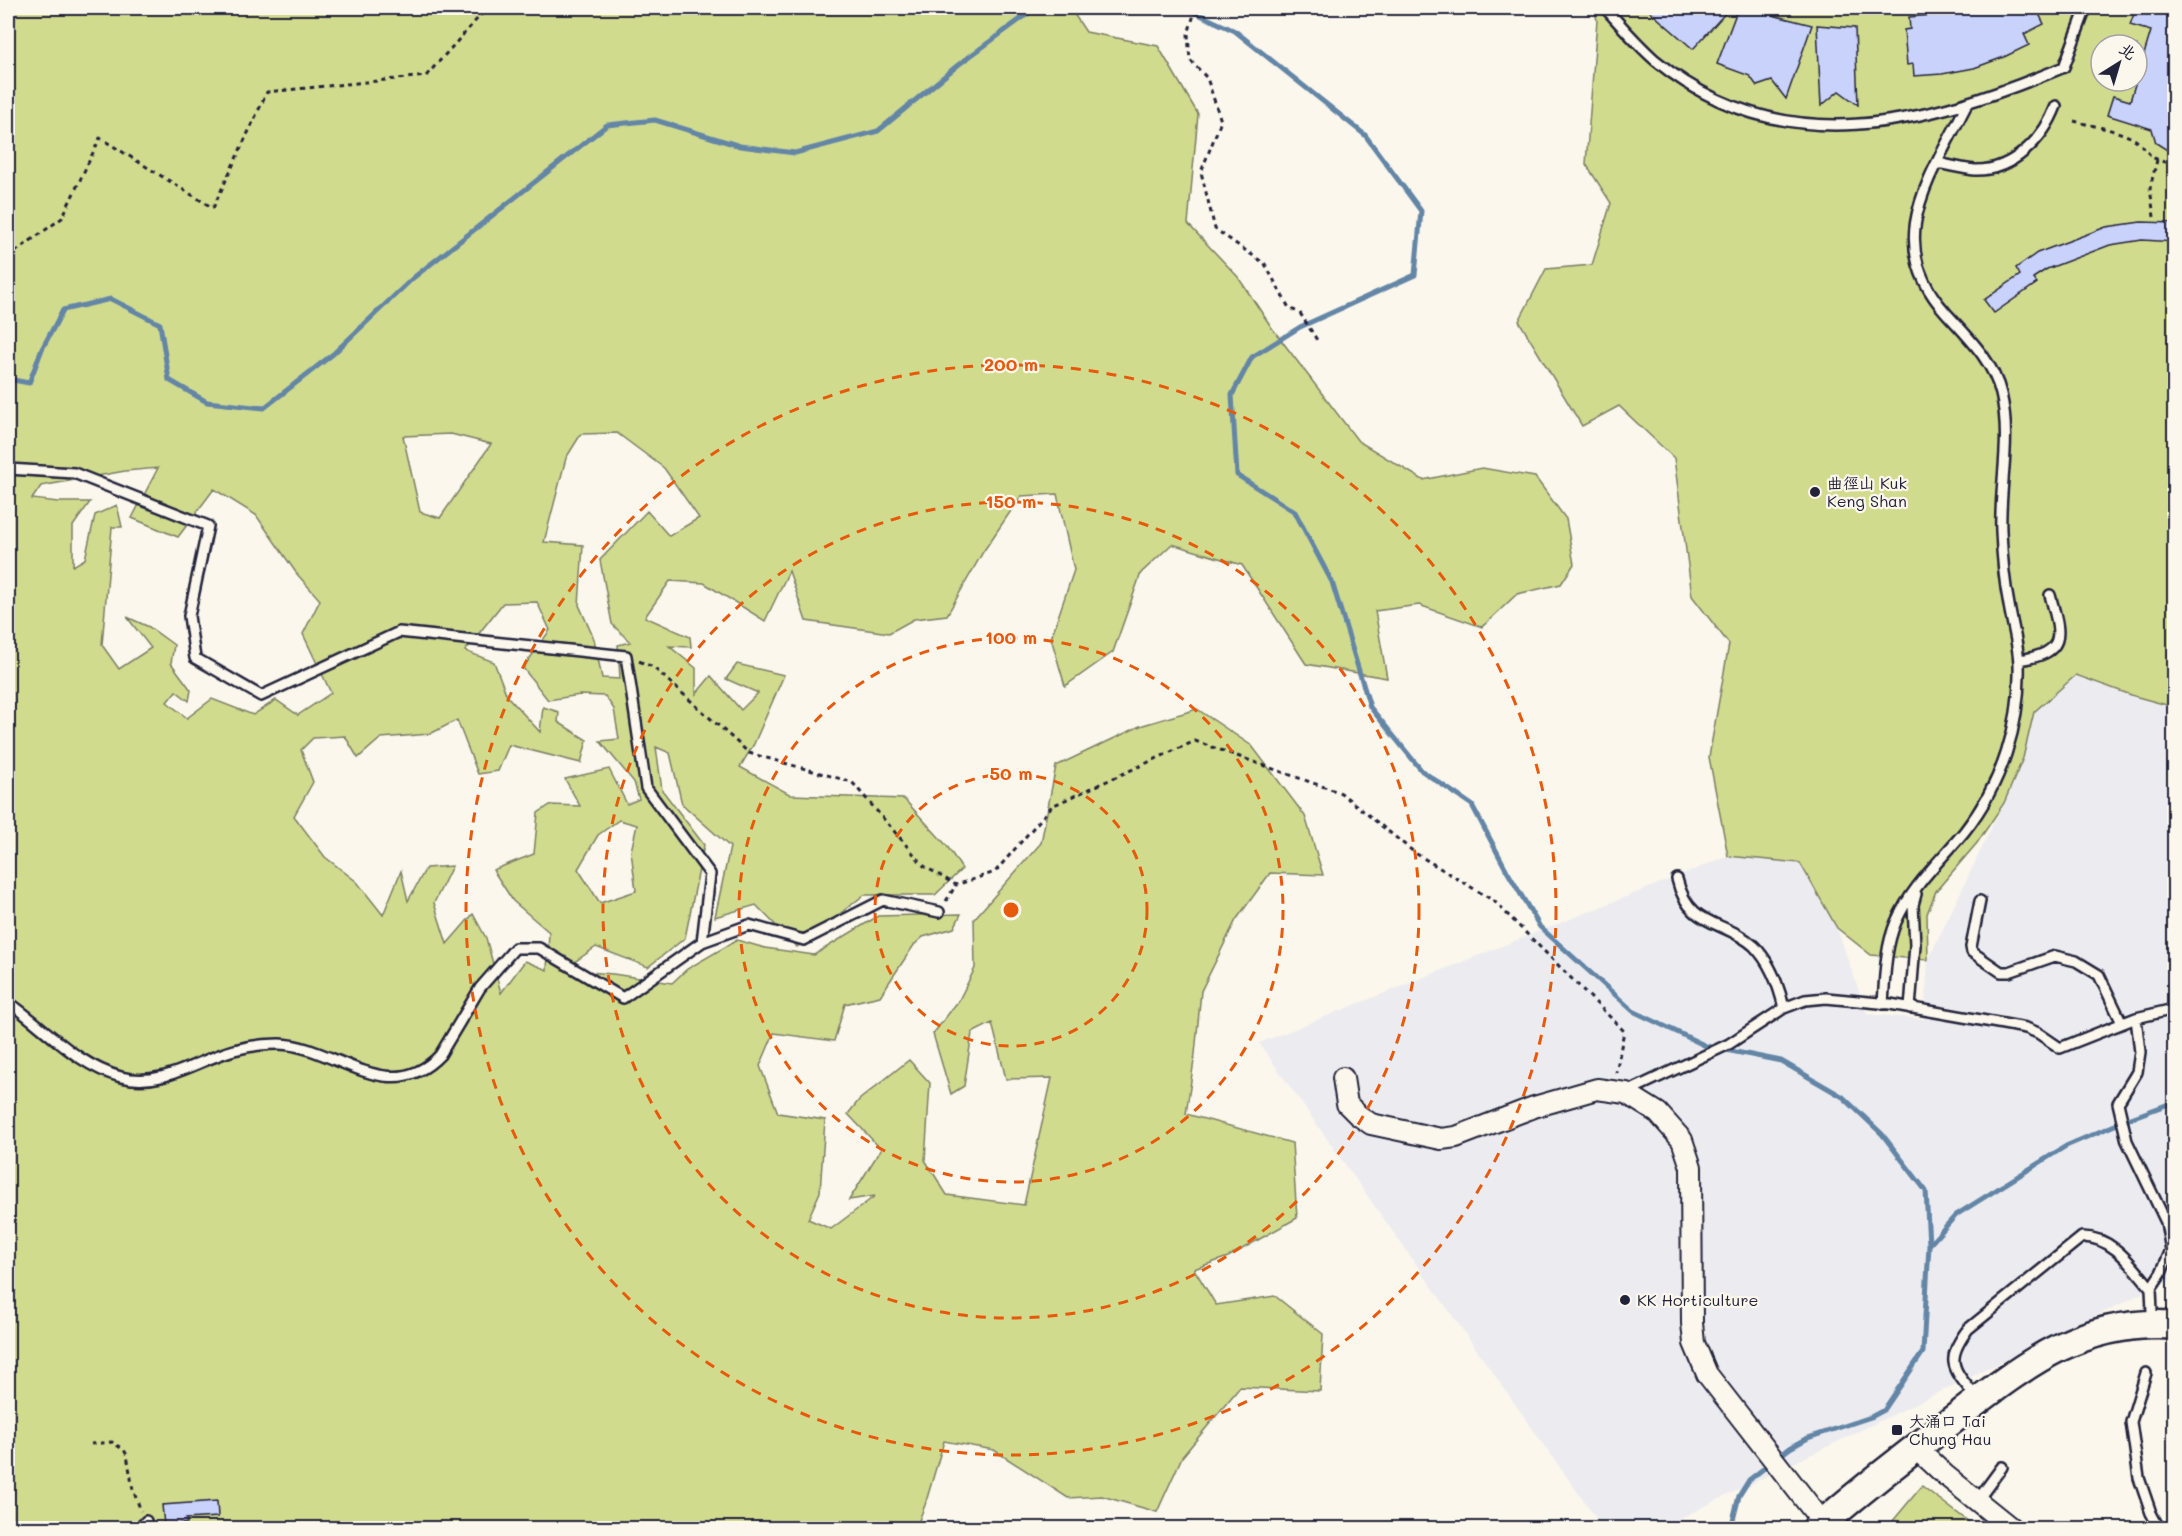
<svg xmlns="http://www.w3.org/2000/svg" width="2182" height="1536" viewBox="0 0 2182 1536" font-family="Mali,'LXGW WenKai TC',sans-serif">
<style>
.built{fill:#ececf0}
.green{fill:#d1db8e;stroke:#7a7e64;stroke-width:1.5;fill-rule:evenodd}
.lines{fill:none;stroke-linecap:round;stroke-linejoin:round}
.stream{stroke:#6385a6;stroke-width:5}
.building{fill:#c8d2fa;stroke:#22223b;stroke-width:1.5}
.service-casing{stroke:#22223b;stroke-width:14}
.minor-casing{stroke:#22223b;stroke-width:24}
.secondary-casing{stroke:#22223b;stroke-width:32}
.path{stroke:#22223b;stroke-width:3;stroke-dasharray:4.5 4.5;stroke-linecap:butt}
.service{stroke:#fbf7ec;stroke-width:9}
.minor{stroke:#fbf7ec;stroke-width:20}
.secondary{stroke:#fbf7ec;stroke-width:27}
.ring{fill:none;stroke:#e8590c;stroke-width:3;stroke-dasharray:10 8}
.poi-dot{fill:#22223b;stroke:#fbf7ec;stroke-width:2}
.labels{text-anchor:middle;stroke-width:4.5;stroke-linejoin:round;paint-order:stroke}
.poi-label{font-size:16px;fill:#22223b;stroke:#fbf7ec;text-anchor:start}
.centre{fill:#e8590c;stroke:#fbf7ec;stroke-width:3}
.ring-label{font-size:18px;text-anchor:middle;font-weight:bold;fill:#e8590c;stroke:#fbf7ec;stroke-width:4.5;stroke-linejoin:round;paint-order:stroke}
</style>
<rect width="100%" height="100%" fill="#fbf7ec"/>
<filter id="ink" filterUnits="userSpaceOnUse"><feTurbulence type="fractalNoise" baseFrequency=".0167" numOctaves="2"/><feDisplacementMap in="SourceGraphic" scale="12" xChannelSelector="R" yChannelSelector="G"/><feConvolveMatrix kernelMatrix="1 2 1 2 8 2 1 2 1" color-interpolation-filters="sRGB"/></filter>
<g filter="url(#ink)">
<!-- built -->
<path class="built" d="M2076,675L2105,687L2174,707V1278L1660,1528H1603L1259,1043L1728,856L1801,863L1837,928L1867,1014L1924,1019L1928,960L2014,781L2023,758L2034,712Z"/>
<!-- green -->
<path class="green" d="M8,8H1070L1086,32L1158,46L1198,114L1188,224L1238,277L1272,328L1358,441L1423,480L1482,468L1535,477L1566,519L1574,564L1561,584L1517,594L1482,627L1419,605L1375,611L1387,678L1306,664L1242,565L1172,544L1141,573L1113,652L1065,686L1051,638L1074,570L1057,494L1021,496L983,552L947,615L914,619L889,633L806,621L789,571L765,621L704,583L670,581L645,617L690,637L691,647L669,646L696,668V694L711,676L741,710L758,693L726,679L737,664L784,675L754,744L740,767L791,795L904,799L947,846L962,869L935,895H864L797,947L756,905L715,917L730,847L682,804L670,753L656,747L662,790L704,845L685,938L648,967L596,947L563,970L613,974L672,983L687,969L737,940L765,948L814,955L878,916L961,914L954,928L923,937L914,945L880,996L845,1004L834,1041L774,1033L760,1066L778,1113L825,1120L820,1192L808,1219L831,1229L875,1196L849,1200L881,1149L848,1114L859,1100L909,1060L930,1083L925,1160L947,1195L1024,1205L1052,1078L1006,1079L992,1023L972,1033L964,1086L951,1094L933,1034L959,1000L975,968L974,919L1041,843L1056,766L1140,726L1197,709L1252,746L1305,816L1323,875L1270,873L1236,920L1201,991L1195,1054L1186,1114L1292,1143L1297,1218L1228,1257L1194,1269L1216,1305L1275,1296L1323,1334L1320,1391L1240,1387L1182,1457L1157,1512L1102,1496L1068,1498L994,1450L944,1441L925,1505L916,1528H8ZM617,433L664,468L699,518L669,536L647,511L600,560L612,624L630,642L618,645L620,679L602,678L594,639L579,605L583,545L544,542L566,458L581,434ZM451,434L491,444L440,518L420,512L403,436ZM158,468L132,518L178,537L214,489L256,515L297,574L320,600L303,634L331,693L298,715L276,700L253,715L212,699L187,718L167,702L176,691L189,701L191,690L171,663L174,645L149,627L127,617L151,648L119,669L102,645L112,527H122L117,505L95,515L85,559L73,566V526L90,502H58L32,499L41,486L125,471ZM537,602L550,630L523,668L548,700L580,695L605,696L614,709L619,739L600,741L634,782L639,799L627,804L609,769L565,779L580,806L550,805L538,813L534,854L493,870L513,901L549,932L547,970L525,961L501,993L486,938L473,914L447,944L434,903L452,866L426,868L408,901L401,871L383,915L357,882L325,857L294,816L313,782L301,750L313,738L345,736L358,758L381,738L430,734L457,720L478,774L498,771L509,745L581,763L587,740L558,722L559,712L543,707L540,732L507,696L494,662L465,651L503,603ZM619,820L637,825L631,851L636,891L600,903L578,869L598,835Z
M1594,8H2174V707L2134,696L2076,675L2034,712L2023,758L2004,803L1977,843L1936,891L1927,914L1928,960L1871,955L1837,928L1800,863L1728,856L1709,757L1729,644L1692,596L1674,458L1619,406L1582,426L1519,321L1546,269L1592,265L1611,203L1586,164L1597,20ZM2101,45H2137V81H2101Z
M1922,1486L1977,1528H1887Z"/>
<g class="lines">
<!-- stream -->
<path class="stream" d="M1185,8L1235,31L1365,135L1421,211L1415,275L1300,327L1252,357L1232,395L1237,475L1295,512L1332,582L1370,707L1422,771L1472,805L1507,871L1540,927L1633,1011L1706,1046L1781,1061L1843,1097L1882,1134L1926,1191L1929,1245L1923,1352L1884,1410L1871,1417L1808,1438L1790,1448L1749,1480L1739,1496L1731,1528
M8,379L29,383L42,349L63,310L111,299L160,324L169,380L207,402L264,408L333,354L413,278L607,125L655,120L740,146L795,153L878,131L958,65L1033,10L1044,8
M1930,1244L1956,1215L2066,1146L2131,1118L2174,1102"/>
</g>
<!-- building -->
<path class="building" d="M1646,8H1730L1693,49Z
M1738,8H1757L1776,16L1812,25L1786,99L1772,81L1757,86L1750,76L1717,64Z
M1965,8H2036L2044,24L2024,34L2029,45L2004,57L1974,68L1942,74L1914,76L1913,64L1907,65L1904,30L1910,29L1909,17L1933,15Z
M2136,8H2175V155L2156,143L2152,129L2107,115L2113,96L2130,101L2151,31L2130,25Z
M1817,25L1855,28L1858,105L1839,91L1821,106Z
M2141,222L2175,223V242L2142,240L2110,245L2047,269L2033,278L2037,283L1994,313L1984,300L2020,275L2016,268L2037,253L2106,227Z
M217,1501L218,1517L186,1519L187,1523L164,1525L162,1505Z"/>
<g class="lines">
<defs>
<path id="service" d="M1608,11C1623,28 1638,45 1655,60C1782,165 1927,124 2064,67L2086,8
M1937,163C1949,165 1963,169 1975,170C2013,171 2044,138 2056,106
M8,469L74,473L208,526L189,616L195,658L261,696L399,632L626,656L646,788L710,874L702,942L623,998L539,948H515L480,988L440,1055C389,1109 334,1045 279,1044C264,1044 248,1046 234,1050C197,1060 162,1088 121,1077C76,1065 45,1027 8,1002
M2019,660C2068,653 2061,635 2050,595
M1677,879C1689,929 1724,919 1754,946C1771,963 1779,986 1784,1008
M1980,901L1971,947L1972,952L2001,972H2009L2055,956L2076,961L2099,975L2122,1023
M702,942L749,925L804,940L883,900L939,912
M1883,1004C1885,976 1885,948 1896,922C1911,887 1940,861 1964,832C2002,784 2021,724 2019,663C2018,643 2012,624 2009,605C2004,580 2002,556 2001,531C1999,486 2012,439 2001,394C1993,361 1969,338 1947,314C1880,241 1931,177 1967,104
M1910,1008L1915,945L1913,905L1916,894
M2136,1018L2140,1052L2137,1072L2118,1103L2127,1141L2166,1222L2171,1250L2161,1273L2151,1288L2152,1312L2148,1323
M1627,1092L1729,1044L1784,1008L1805,1000L1826,998L1890,1004L2026,1028L2038,1033L2060,1048L2136,1018L2174,1009
M2146,1373L2131,1422L2139,1478L2151,1513L2159,1528
M1976,1397C1953,1369 1944,1361 1968,1329L2082,1237C2114,1237 2132,1266 2151,1288
M1977,1501L2002,1467
M140,1528L146,1521"/>
<path id="minor" d="M1343,1078L1347,1104L1358,1115L1371,1124L1441,1139L1456,1137L1534,1107L1597,1089L1626,1093L1658,1113L1682,1140L1691,1167L1692,1323L1694,1343L1707,1374L1823,1523
M1916,1448L1945,1475L2011,1528"/>
<path id="secondary" d="M1817,1528C1858,1493 1902,1458 1946,1425C2019,1370 2077,1318 2174,1325"/>
</defs>
<!-- service casing -->
<use href="#service" class="service-casing"/>
<!-- minor casing -->
<use href="#minor" class="minor-casing"/>
<!-- secondary casing -->
<use href="#secondary" class="secondary-casing"/>
<!-- path -->
<path class="path" d="M1196,8L1188,34L1190,60L1207,78L1221,121L1201,172L1215,229L1265,264L1289,308L1300,313L1317,340
M2074,121C2092,126 2113,129 2130,137C2149,146 2145,162 2174,163
M2154,217L2150,188L2157,160
M8,257L62,218L100,138L213,208L267,92L426,76L487,8
M639,661L653,667L749,753L852,782L924,866L956,885L995,872L1052,806L1195,741L1341,793L1415,853L1494,901L1624,1031L1616,1073
M946,901L956,885
M91,1444L112,1442L124,1450L127,1455L133,1490L141,1511"/>
<!-- service -->
<use href="#service" class="service"/>
<!-- minor -->
<use href="#minor" class="minor"/>
<!-- secondary -->
<use href="#secondary" class="secondary"/>
</g>
</g>
<!-- distance rings -->
<g class="ring">
<circle cx="1011" cy="910" r="136"/>
<circle cx="1011" cy="910" r="272"/>
<circle cx="1011" cy="910" r="408"/>
<circle cx="1011" cy="910" r="545"/>
</g>
<!-- markers -->
<g class="poi-dot">
<circle cx="1815" cy="492" r="6"/>
<circle cx="1625" cy="1300" r="6"/>
<rect x="1891" y="1424" width="12" height="12" rx="3"/>
</g>
<g class="labels">
<!-- poi labels -->
<g class="poi-label">
<text x="1827" y="489">曲徑山 Kuk<tspan x="1827" dy="18">Keng Shan</tspan></text>
<text x="1637" y="1306">KK Horticulture</text>
<text x="1909" y="1427">大涌口 Tai<tspan x="1909" dy="18">Chung Hau</tspan></text>
</g>
</g>
<circle cx="1011" cy="910" r="9" class="centre"/>
<g class="ring-label">
<text x="1011" y="371">200 m</text>
<text x="1011" y="508">150 m</text>
<text x="1011" y="644">100 m</text>
<text x="1011" y="780">50 m</text>
</g>
<!-- margin -->
<rect width="2182" height="1536" fill="none" stroke="#fbf7ec" stroke-width="30"/>
<rect x="15" y="15" width="2152" height="1506" fill="none" stroke="#22223b" stroke-width="2" filter="url(#ink)"/>
<!-- north arrow -->
<g transform="translate(2119 63) rotate(37)"><circle r="28" fill="#fbf7ec" stroke="#a4a2a5" stroke-width="1.5"/>
<path d="M0-4.5L10 22L0 15L-10 22Z" fill="#22223b"/>
<text y="-9" font-size="16" font-weight="bold" text-anchor="middle" fill="#22223b">北</text>
</g>
</svg>
